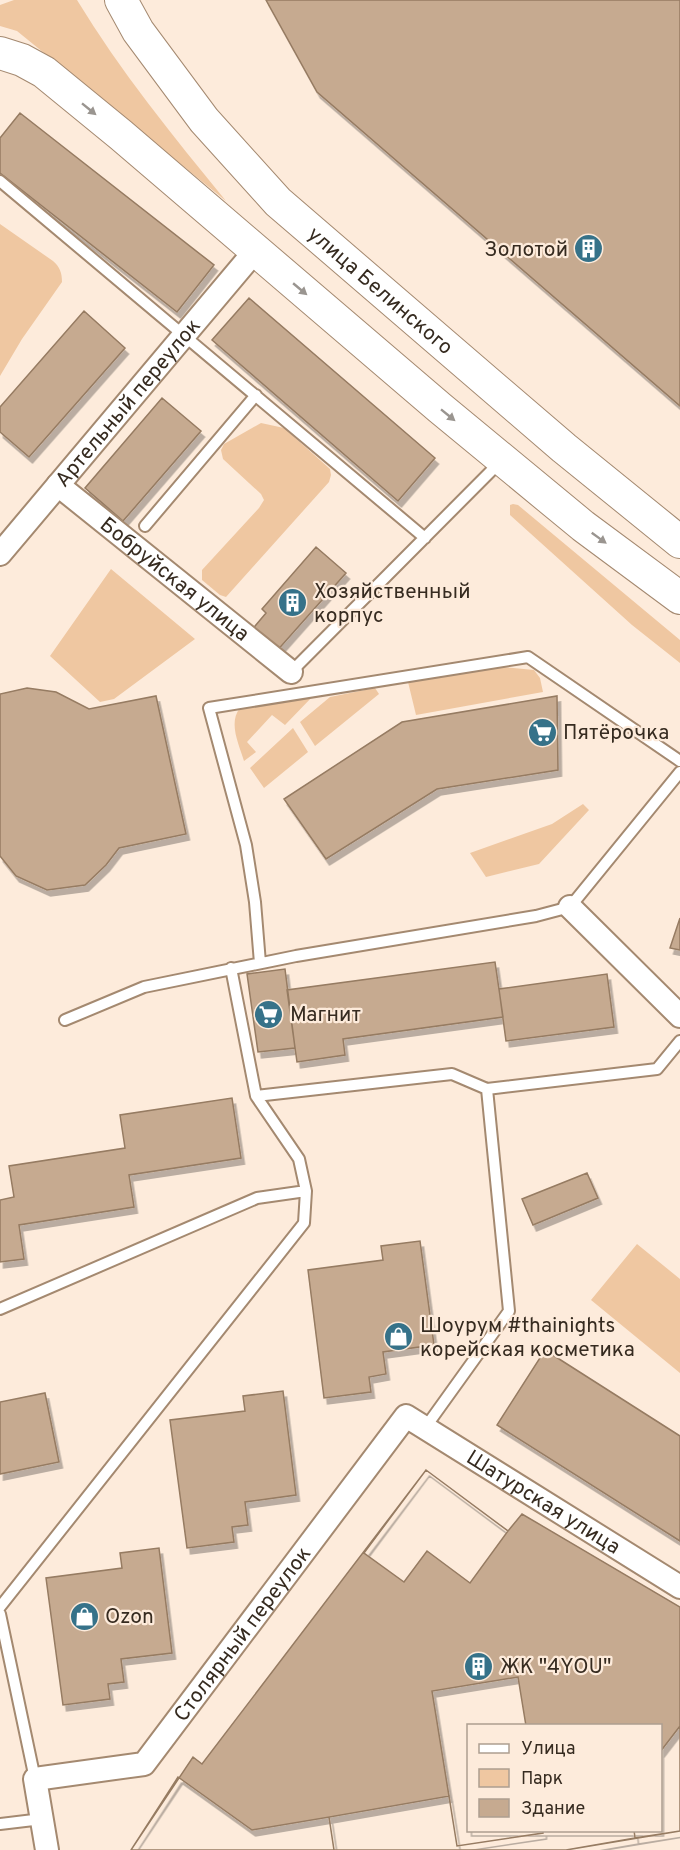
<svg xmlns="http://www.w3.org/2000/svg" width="680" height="1850" viewBox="0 0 680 1850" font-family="Overpass,sans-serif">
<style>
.green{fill:#efc7a1}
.building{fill:#c6aa90;stroke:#967b62;stroke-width:1.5;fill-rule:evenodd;filter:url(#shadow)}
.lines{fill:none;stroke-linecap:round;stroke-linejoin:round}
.lane-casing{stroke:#a48970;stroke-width:14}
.street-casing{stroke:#a48970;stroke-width:26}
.secondary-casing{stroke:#a48970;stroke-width:34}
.lane{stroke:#fff;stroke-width:10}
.street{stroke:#fff;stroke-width:22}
.secondary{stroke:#fff;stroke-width:32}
.oneway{fill:#9a9590}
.labels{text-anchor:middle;stroke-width:4.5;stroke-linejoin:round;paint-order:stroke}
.poi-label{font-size:21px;fill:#362b20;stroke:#fdebdb;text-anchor:start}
.street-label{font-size:21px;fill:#362b20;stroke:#fdebdb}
</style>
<defs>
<filter id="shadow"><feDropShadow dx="3.5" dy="6" stdDeviation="0" flood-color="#0004"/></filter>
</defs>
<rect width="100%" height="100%" fill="#fdebdb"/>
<!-- green -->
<path class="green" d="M14,0H77C120,71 173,136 226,201L17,31L0,26V5Z
M0,224L53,261C60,267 62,273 62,282L22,339L0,376Z
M261,423L284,428L330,469L331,475L329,482L226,597L220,595L202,580V570L259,508L264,500L261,494L223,459L221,450L224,444Z
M513,504L518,505L680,640V663L632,625L510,515V505Z
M111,569L195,639L114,699L100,702L50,656Z
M503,667L534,670L540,678L543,692L416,715L408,682Z
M375,688L379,694L315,746L300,722L330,697Z
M314,695L285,725L272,715L247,742L256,752L244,761C239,744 228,723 240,708Z
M293,728L308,752L264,788L250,768Z
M583,804L589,810L539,864L486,877L470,853L552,824Z
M637,1244L680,1279V1373L591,1300Z"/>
<!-- building -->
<path class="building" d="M266,0H680V406L317,92Z
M20,113L214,265L177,312L0,173V138Z
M249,298L435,458L398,501L212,340Z
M84,311L125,348L29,457L0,432V407Z
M162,398L201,431L123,521L85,488Z
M316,547L346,573L275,653L250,632L266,613L262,609Z
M27,688L56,692L89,709L156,696L186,834L119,848L106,865L85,885L47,890L16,876L0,856V694Z
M557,696L558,770L437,789L326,859L284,799L402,722Z
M680,918V950L670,948Z
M495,962L503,1017L343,1039L345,1055L297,1062L287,990Z
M285,969L295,1048L258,1052L247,974Z
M607,974L614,1027L506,1041L499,989Z
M232,1098L241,1158L129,1175L134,1207L19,1225L24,1259L0,1262V1200L14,1197L9,1166L125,1148L120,1115Z
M587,1173L598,1198L533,1225L522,1199Z
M420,1241L434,1345L383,1352L386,1374L369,1377L371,1392L324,1398L308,1270L383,1260L381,1246Z
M545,1350L680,1436V1541L497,1425Z
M283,1391L296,1495L245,1502L248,1525L232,1527L234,1542L187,1548L170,1420L245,1411L243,1396Z
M45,1393L59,1462L0,1474V1402Z
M426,1470L508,1531L470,1583L427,1551L404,1582L364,1553Z
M426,1470L508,1531L522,1514L680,1607V1831L566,1850H131L193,1757L202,1764ZM468,1726H660V1830H468Z
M159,1548L172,1653L121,1659L124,1682L108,1684L110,1699L63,1705L46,1578L122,1568L120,1553Z
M518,1677L526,1726H468V1830H543V1833L457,1846L432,1691Z
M680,1726V1831L635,1838L634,1830H660V1752Z
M178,1777L252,1830L329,1817L334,1850H131Z
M449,1796L457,1846L543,1833V1830H634L635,1838L566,1850H334L329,1817Z"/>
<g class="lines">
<defs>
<path id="lane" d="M0,181L425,538
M145,526L256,395
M291,672L500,462
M260,963L255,902L246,845L209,708L528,657L680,761
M65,1020L144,987L296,956L536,916L570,907L680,772
M256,1096L452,1074L487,1089
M0,1309L257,1198L306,1191
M425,1428L509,1311L487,1089L657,1069L680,1041
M0,1607L304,1223L306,1191L299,1159L256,1096L231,968
M0,1614L35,1779
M0,1824L42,1819"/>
<g id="street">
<path id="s1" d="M58,485L291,672"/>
<path id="s2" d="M0,554L255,251"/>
<path d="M570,907L680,1016"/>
<path id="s3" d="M47,1850L35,1779L144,1764L406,1416L680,1587"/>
</g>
<g id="secondary">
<path id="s4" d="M121,0L138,31L204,120L278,202L564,448L680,542"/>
<path d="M0,53L22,60L44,72L121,135L440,408L583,526L680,598"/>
</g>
</defs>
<!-- lane casing -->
<use href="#lane" class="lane-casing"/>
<!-- street casing -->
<use href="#street" class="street-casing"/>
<!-- secondary casing -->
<use href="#secondary" class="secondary-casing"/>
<!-- lane -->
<use href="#lane" class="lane"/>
<!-- street -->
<use href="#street" class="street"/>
<!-- secondary -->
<use href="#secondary" class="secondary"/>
</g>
<!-- one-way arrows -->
<defs><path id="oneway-solid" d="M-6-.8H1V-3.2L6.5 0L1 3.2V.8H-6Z" transform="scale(1.5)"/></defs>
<g class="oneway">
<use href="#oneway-solid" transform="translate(89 109) rotate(39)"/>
<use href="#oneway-solid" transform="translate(300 289) rotate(40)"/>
<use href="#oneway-solid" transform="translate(448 415) rotate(39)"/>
<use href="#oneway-solid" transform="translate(599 538) rotate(36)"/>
</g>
<!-- icons -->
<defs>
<symbol id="building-disc" viewBox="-11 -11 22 22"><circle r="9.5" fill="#367289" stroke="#fdebdb"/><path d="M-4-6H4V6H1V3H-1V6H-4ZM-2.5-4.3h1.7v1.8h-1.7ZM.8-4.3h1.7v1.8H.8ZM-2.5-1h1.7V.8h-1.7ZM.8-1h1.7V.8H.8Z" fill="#fff"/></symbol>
<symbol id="supermarket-disc" viewBox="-11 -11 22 22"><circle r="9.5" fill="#367289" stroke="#fdebdb"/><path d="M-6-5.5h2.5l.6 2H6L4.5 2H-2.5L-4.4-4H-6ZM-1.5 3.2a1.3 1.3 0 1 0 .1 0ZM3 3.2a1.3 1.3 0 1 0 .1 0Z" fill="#fff"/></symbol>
<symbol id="shop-disc" viewBox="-11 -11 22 22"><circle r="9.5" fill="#367289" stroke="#fdebdb"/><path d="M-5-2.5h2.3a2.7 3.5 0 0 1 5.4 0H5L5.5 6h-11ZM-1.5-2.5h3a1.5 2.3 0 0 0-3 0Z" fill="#fff"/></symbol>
</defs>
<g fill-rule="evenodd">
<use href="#building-disc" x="572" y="232" width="33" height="33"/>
<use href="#building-disc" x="276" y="586" width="33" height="33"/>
<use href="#supermarket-disc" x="526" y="716" width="33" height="33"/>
<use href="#supermarket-disc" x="252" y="998" width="33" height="33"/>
<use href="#shop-disc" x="382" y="1320" width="33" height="33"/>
<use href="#shop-disc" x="68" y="1600" width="33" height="33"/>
<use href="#building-disc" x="462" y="1650" width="33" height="33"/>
</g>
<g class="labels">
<!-- poi labels -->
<g class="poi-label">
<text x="568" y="256" text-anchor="end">Золотой</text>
<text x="314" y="598">Хозяйственный<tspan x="314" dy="24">корпус</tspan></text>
<text x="563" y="739">Пятёрочка</text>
<text x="290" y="1021">Магнит</text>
<text x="420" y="1332">Шоурум #thainights<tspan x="420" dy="24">корейская косметика</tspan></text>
<text x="105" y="1623">Ozon</text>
<text x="500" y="1673">ЖК "4YOU"</text>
</g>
<!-- street labels -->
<g class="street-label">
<text dy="7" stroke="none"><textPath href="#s4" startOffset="392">улица Белинского</textPath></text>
<text dy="7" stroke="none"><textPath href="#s2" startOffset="198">Артельный переулок</textPath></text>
<text dy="7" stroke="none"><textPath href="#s1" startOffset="150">Бобруйская улица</textPath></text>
<text dy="7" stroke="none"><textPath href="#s3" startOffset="780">Шатурская улица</textPath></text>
<text dy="7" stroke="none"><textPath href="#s3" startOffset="345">Столярный переулок</textPath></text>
</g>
</g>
<!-- legend -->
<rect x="467" y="1724" width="195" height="108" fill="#fdebdb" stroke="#ad9e90" stroke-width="1.5"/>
<rect x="479" y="1744" width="30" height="9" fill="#ffffff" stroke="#ad9e90" stroke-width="1.5"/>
<text x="521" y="1754" font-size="18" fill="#362b20">Улица</text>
<rect x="479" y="1769" width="30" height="18" fill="#efc7a1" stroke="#ad9e90" stroke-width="1.5"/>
<text x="521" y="1784" font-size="18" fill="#362b20">Парк</text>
<rect x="479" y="1799" width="30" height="18" fill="#c6aa90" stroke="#ad9e90" stroke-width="1.5"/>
<text x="521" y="1814" font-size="18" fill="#362b20">Здание</text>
</svg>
